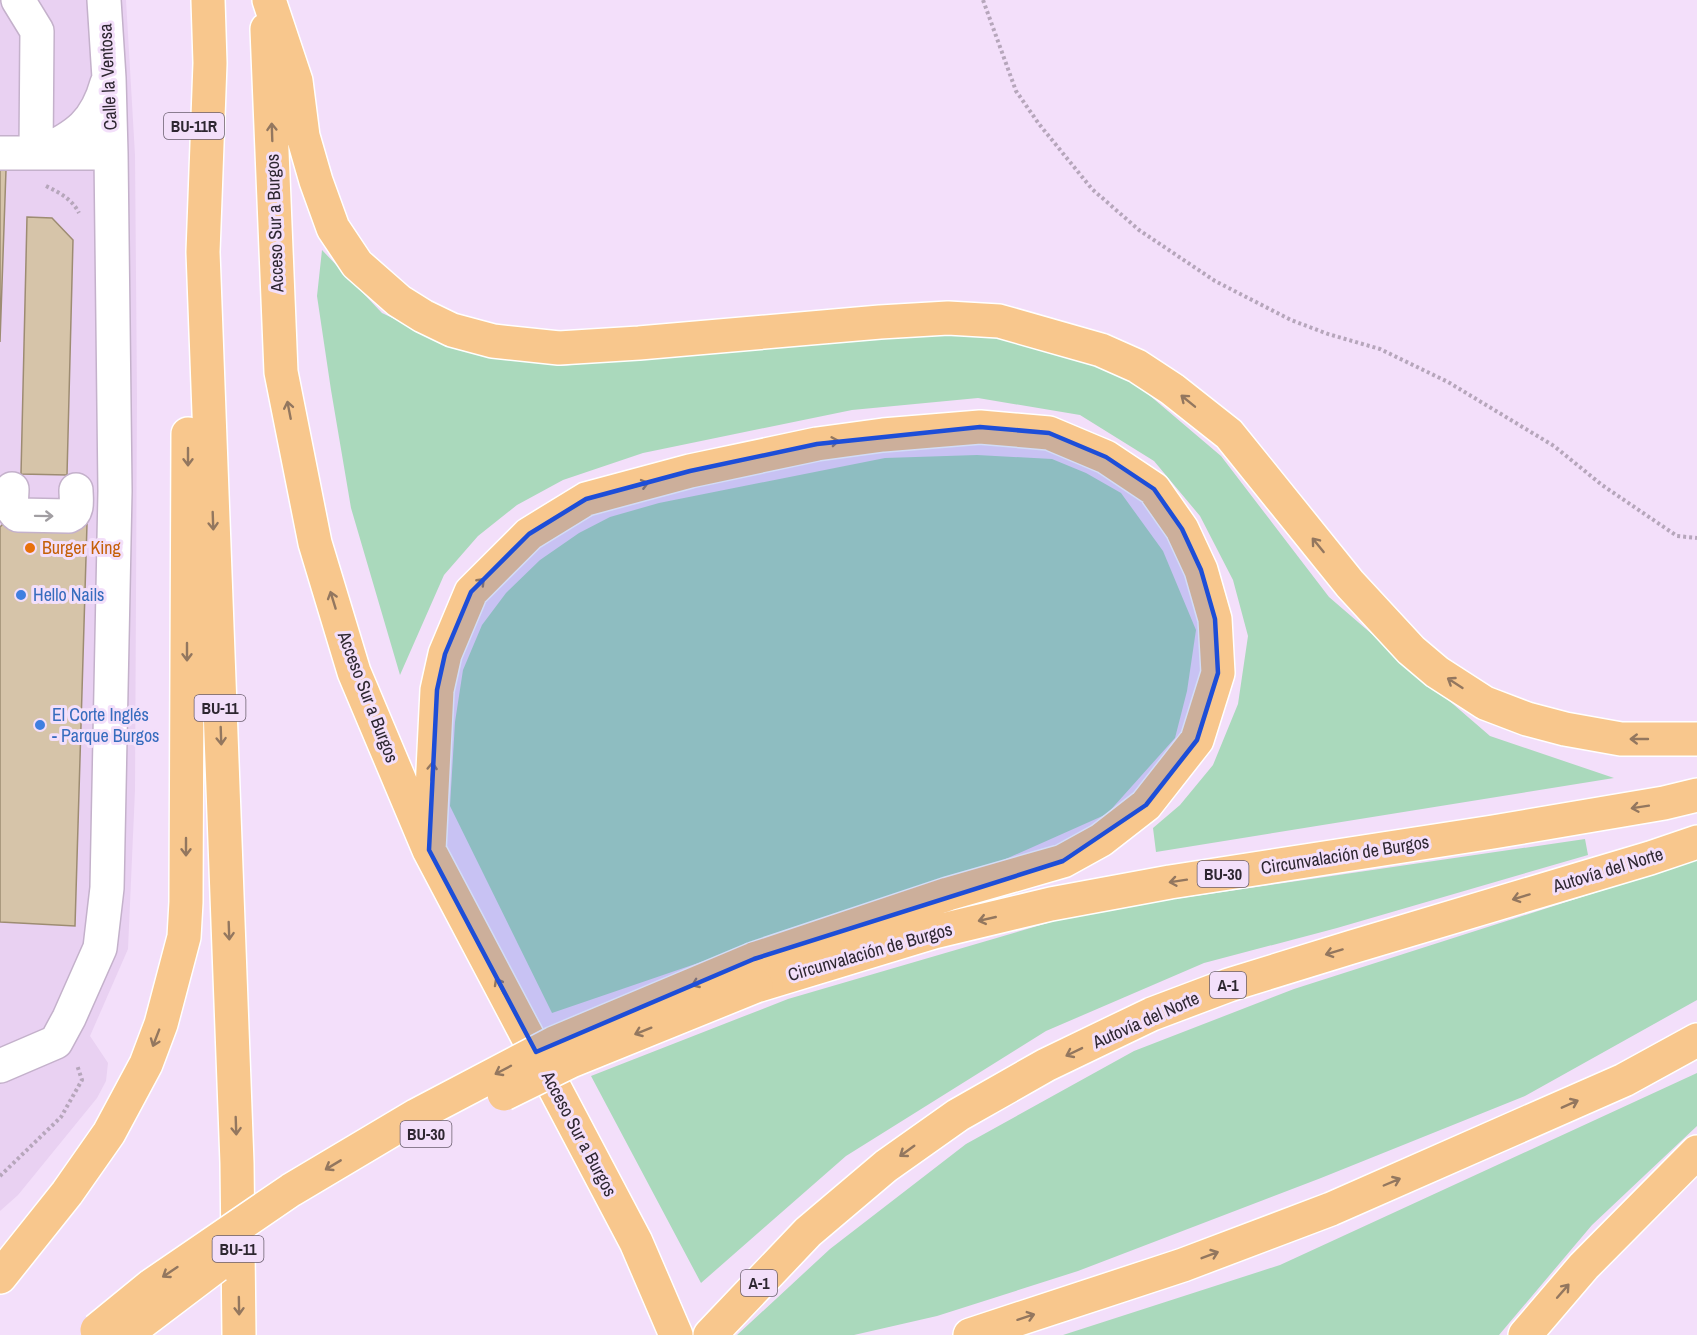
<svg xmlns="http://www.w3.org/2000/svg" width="1697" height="1335" viewBox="0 0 1697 1335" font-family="'Archivo Narrow',sans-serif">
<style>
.built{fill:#e9d1f2}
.green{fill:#aad9bc}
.building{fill:#d6c4a9;stroke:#9d8c72;stroke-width:1.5}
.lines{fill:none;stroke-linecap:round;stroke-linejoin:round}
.minor-casing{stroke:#c4b1cb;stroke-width:36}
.highway-casing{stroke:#fff;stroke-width:36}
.path{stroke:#b6a6bb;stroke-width:4;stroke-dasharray:3 3;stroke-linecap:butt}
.minor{stroke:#fff;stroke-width:33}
.highway{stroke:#f8c78d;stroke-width:33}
.highway-bridge-casing{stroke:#fff;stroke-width:36;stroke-linecap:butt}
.highway-bridge{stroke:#f8c78d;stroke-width:33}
.oneway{stroke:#93775f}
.oneway2{stroke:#a19ea2}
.marked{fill:#1d4ed8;fill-opacity:0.2;stroke:#1d4ed8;stroke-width:4.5;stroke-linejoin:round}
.food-dot{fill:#e8710a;stroke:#f3dffa;stroke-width:2}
.shop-dot{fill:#3f7fe0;stroke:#f3dffa;stroke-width:2}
.labels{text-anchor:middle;stroke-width:6;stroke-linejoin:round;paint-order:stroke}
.shield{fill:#f3dffa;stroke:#695e6d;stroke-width:1.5}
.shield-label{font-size:16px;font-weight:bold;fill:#2e2731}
.street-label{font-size:18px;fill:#2e2731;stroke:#f3dffa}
.food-label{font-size:18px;fill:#c56008;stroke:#f3dffa;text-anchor:start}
.shop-label{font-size:18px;fill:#366cbe;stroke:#f3dffa;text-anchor:start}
</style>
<rect width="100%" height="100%" fill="#f3dffa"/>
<!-- built -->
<path class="built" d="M0,0H126L135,155L137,397L135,790L128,949L90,1036L108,1063L106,1081L97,1098L18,1195L0,1211Z"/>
<!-- green -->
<path class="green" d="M322,250L382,313L458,349L561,366L898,333L1008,337L1115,366L1221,456L1329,597L1490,736L1614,778L1156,852L1153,828L1180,805L1213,765L1238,704L1248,636L1233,580L1200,516L1154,461L1080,415L978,398L852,410L643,453L563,480L517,505L478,536L444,575L400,675L351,508L331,390L317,296Z
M977,455L1052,459L1086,473L1121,493L1163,551L1196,630L1187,691L1175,738L1107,814L990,866L918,888L552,1013L450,806L455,722L463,670L482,625L506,593L540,560L579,533L610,517L659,503L885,458Z
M1585,839L1588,855L1337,928L1204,963L1046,1031L846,1156L701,1283L591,1076L788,999L1085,912Z
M1697,860V1000L1525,1096L1321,1178L1078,1271L937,1316L854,1335H737L830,1249L966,1144L1134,1051L1294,989Z
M1697,1073V1126L1592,1225L1499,1335H1063L1280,1265Z"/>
<!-- building -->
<path class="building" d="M0,169L6,170L0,342Z
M27,217L52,218L73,240L67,475L21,474Z
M5,522L87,524L75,926L0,922V527Z"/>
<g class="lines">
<defs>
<path id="minor" d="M18,0L37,31L36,153
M0,153H111
M41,153C77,136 96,123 107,83
M12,489C12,498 9,509 18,515L69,516C79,512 76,499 76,490
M0,1066L56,1042L69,1018L100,948L107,888L115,491L111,153L109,78L104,0"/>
<path id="highway" d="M208,0L210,63L203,252L237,1163L239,1335
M269,0L296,81L303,136L316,181L333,228L357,264L399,301L423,316L452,330L493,341L559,348L639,343L880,322L948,318L999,321L1101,350L1137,366L1172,389L1229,434L1350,584L1411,650L1437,672L1485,703L1527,719L1565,729L1621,739H1697
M267,29L281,372L315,543L354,672L429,850L636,1242L676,1335
M429,850L437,690L445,654L471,592L529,534L586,499L690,471L817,444L883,435L980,427L1049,433L1106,457L1154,489L1182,529L1201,570L1215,619L1218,673L1197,740L1146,805L1101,840L1063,861L948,894L754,959
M756,986L934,932L1051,904L1170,882L1493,832L1664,803L1697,795
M0,1277L67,1193L109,1133L146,1064L161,1024L184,937L186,902L188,434
M710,1335L808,1232L886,1166L958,1115L1046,1065L1152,1014L1229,985L1352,947L1650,858L1697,842
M970,1335L1183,1265L1331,1209L1624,1080L1697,1040
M1525,1335L1584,1266L1697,1152"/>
</defs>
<!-- minor casing -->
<use href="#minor" class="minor-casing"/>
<!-- highway casing -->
<use href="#highway" class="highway-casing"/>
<!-- path -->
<path class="path" d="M983,0L1016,91L1039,124L1092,189L1139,230L1215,281L1291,320L1328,334L1380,349L1448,382L1554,446L1602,485L1677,536L1697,538
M46,186C60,193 72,199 79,213
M0,1176L61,1117L82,1080L77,1065"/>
<!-- minor -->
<use href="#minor" class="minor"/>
<!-- highway -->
<use href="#highway" class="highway"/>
<defs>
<path id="highway-bridge" d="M504,1094L571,1061L756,986
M97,1330L152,1285L291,1190L417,1115L554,1043L754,959
M125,1335L216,1266"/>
</defs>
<!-- highway-bridge casing -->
<use href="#highway-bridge" class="highway-bridge-casing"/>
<!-- highway-bridge -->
<use href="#highway-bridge" class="highway-bridge"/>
</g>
<!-- one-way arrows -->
<defs><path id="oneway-shaft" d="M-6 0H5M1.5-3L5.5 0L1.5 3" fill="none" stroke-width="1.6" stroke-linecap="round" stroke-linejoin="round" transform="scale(1.5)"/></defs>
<g class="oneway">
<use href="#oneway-shaft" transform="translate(272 132) rotate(-92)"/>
<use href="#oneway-shaft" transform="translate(1188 401) rotate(-141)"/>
<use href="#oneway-shaft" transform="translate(289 410) rotate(-101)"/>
<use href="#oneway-shaft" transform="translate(830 442) rotate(-8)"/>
<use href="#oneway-shaft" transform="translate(188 457) rotate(90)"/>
<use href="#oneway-shaft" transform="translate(640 485) rotate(-15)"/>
<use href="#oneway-shaft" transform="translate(213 521) rotate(88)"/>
<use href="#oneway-shaft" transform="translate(1318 545) rotate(-129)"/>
<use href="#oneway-shaft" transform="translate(478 585) rotate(-46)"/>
<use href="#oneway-shaft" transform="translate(333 600) rotate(-107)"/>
<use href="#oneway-shaft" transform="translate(187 652) rotate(90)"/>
<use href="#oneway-shaft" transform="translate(1455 683) rotate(-147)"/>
<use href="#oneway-shaft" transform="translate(221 736) rotate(88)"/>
<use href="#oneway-shaft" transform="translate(1639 739) rotate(180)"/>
<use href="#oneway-shaft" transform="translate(432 771) rotate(-87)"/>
<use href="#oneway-shaft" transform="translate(1640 807) rotate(171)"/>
<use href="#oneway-shaft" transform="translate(186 847) rotate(90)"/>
<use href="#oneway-shaft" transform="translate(1178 881) rotate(171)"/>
<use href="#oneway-shaft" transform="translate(1521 897) rotate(163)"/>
<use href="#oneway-shaft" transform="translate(987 919) rotate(167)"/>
<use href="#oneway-shaft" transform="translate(229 931) rotate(88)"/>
<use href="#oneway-shaft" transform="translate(1334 952) rotate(163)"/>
<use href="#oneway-shaft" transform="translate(700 982) rotate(157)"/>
<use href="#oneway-shaft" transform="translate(500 986) rotate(-118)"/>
<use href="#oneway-shaft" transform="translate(643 1031) rotate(158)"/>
<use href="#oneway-shaft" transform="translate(156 1038) rotate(111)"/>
<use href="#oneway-shaft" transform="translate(1074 1052) rotate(154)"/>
<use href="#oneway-shaft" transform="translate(503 1070) rotate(152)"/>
<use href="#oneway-shaft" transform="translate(1570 1104) rotate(-24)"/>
<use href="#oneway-shaft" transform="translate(236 1126) rotate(88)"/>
<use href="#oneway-shaft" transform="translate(907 1151) rotate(144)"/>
<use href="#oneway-shaft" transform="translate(333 1165) rotate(149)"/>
<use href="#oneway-shaft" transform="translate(1392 1182) rotate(-23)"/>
<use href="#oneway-shaft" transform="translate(1210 1255) rotate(-21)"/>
<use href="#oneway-shaft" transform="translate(170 1272) rotate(146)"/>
<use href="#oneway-shaft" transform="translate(1563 1291) rotate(-49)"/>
<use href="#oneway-shaft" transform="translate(239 1306) rotate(89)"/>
<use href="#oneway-shaft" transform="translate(1026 1317) rotate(-18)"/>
</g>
<use class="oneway2" href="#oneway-shaft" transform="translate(44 516) rotate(1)"/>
<!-- marked area -->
<path class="marked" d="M980,427L1049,433L1106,457L1154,489L1182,529L1201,570L1215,619L1218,673L1197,740L1146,805L1063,861L754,959L536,1052L429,850L437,690L445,654L471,592L529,534L586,499L690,471L817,444Z"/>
<!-- markers -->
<circle class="food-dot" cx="30" cy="548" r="6"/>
<g class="shop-dot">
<circle cx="21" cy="595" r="6"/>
<circle cx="40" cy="725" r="6"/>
</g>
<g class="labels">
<!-- shield labels -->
<g class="shield">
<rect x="164" y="113" width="60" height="26" rx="4.5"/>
<rect x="194.5" y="695" width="51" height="26" rx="4.5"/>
<rect x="1197.5" y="861" width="51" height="26" rx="4.5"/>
<rect x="1210" y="972" width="36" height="26" rx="4.5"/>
<rect x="400.5" y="1121" width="51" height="26" rx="4.5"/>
<rect x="212.5" y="1236" width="51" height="26" rx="4.5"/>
<rect x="741" y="1270" width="36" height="26" rx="4.5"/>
</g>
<g class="shield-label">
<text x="194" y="132">BU-11R</text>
<text x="220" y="714">BU-11</text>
<text x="1223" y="880">BU-30</text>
<text x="1228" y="991">A-1</text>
<text x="426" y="1140">BU-30</text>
<text x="238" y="1255">BU-11</text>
<text x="759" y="1289">A-1</text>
</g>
<!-- street labels -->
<g class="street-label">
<text transform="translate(108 77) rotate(-93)" y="6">Calle la Ventosa</text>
<text transform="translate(275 223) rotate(-92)" y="6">Acceso Sur a Burgos</text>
<text transform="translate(368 697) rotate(69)" y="6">Acceso Sur a Burgos</text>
<text transform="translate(1345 855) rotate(-9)" y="6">Circunvalación de Burgos</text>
<text transform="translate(1608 870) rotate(-17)" y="6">Autovía del Norte</text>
<text transform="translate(870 952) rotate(-16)" y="6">Circunvalación de Burgos</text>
<text transform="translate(1146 1020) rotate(-24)" y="6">Autovía del Norte</text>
<text transform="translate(579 1134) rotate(62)" y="6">Acceso Sur a Burgos</text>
</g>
<!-- food labels -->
<g class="food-label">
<text x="42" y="554">Burger King</text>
</g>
<!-- shop labels -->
<g class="shop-label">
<text x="33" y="601">Hello Nails</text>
<text x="52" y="721">El Corte Inglés<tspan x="52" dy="21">- Parque Burgos</tspan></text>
</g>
</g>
</svg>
